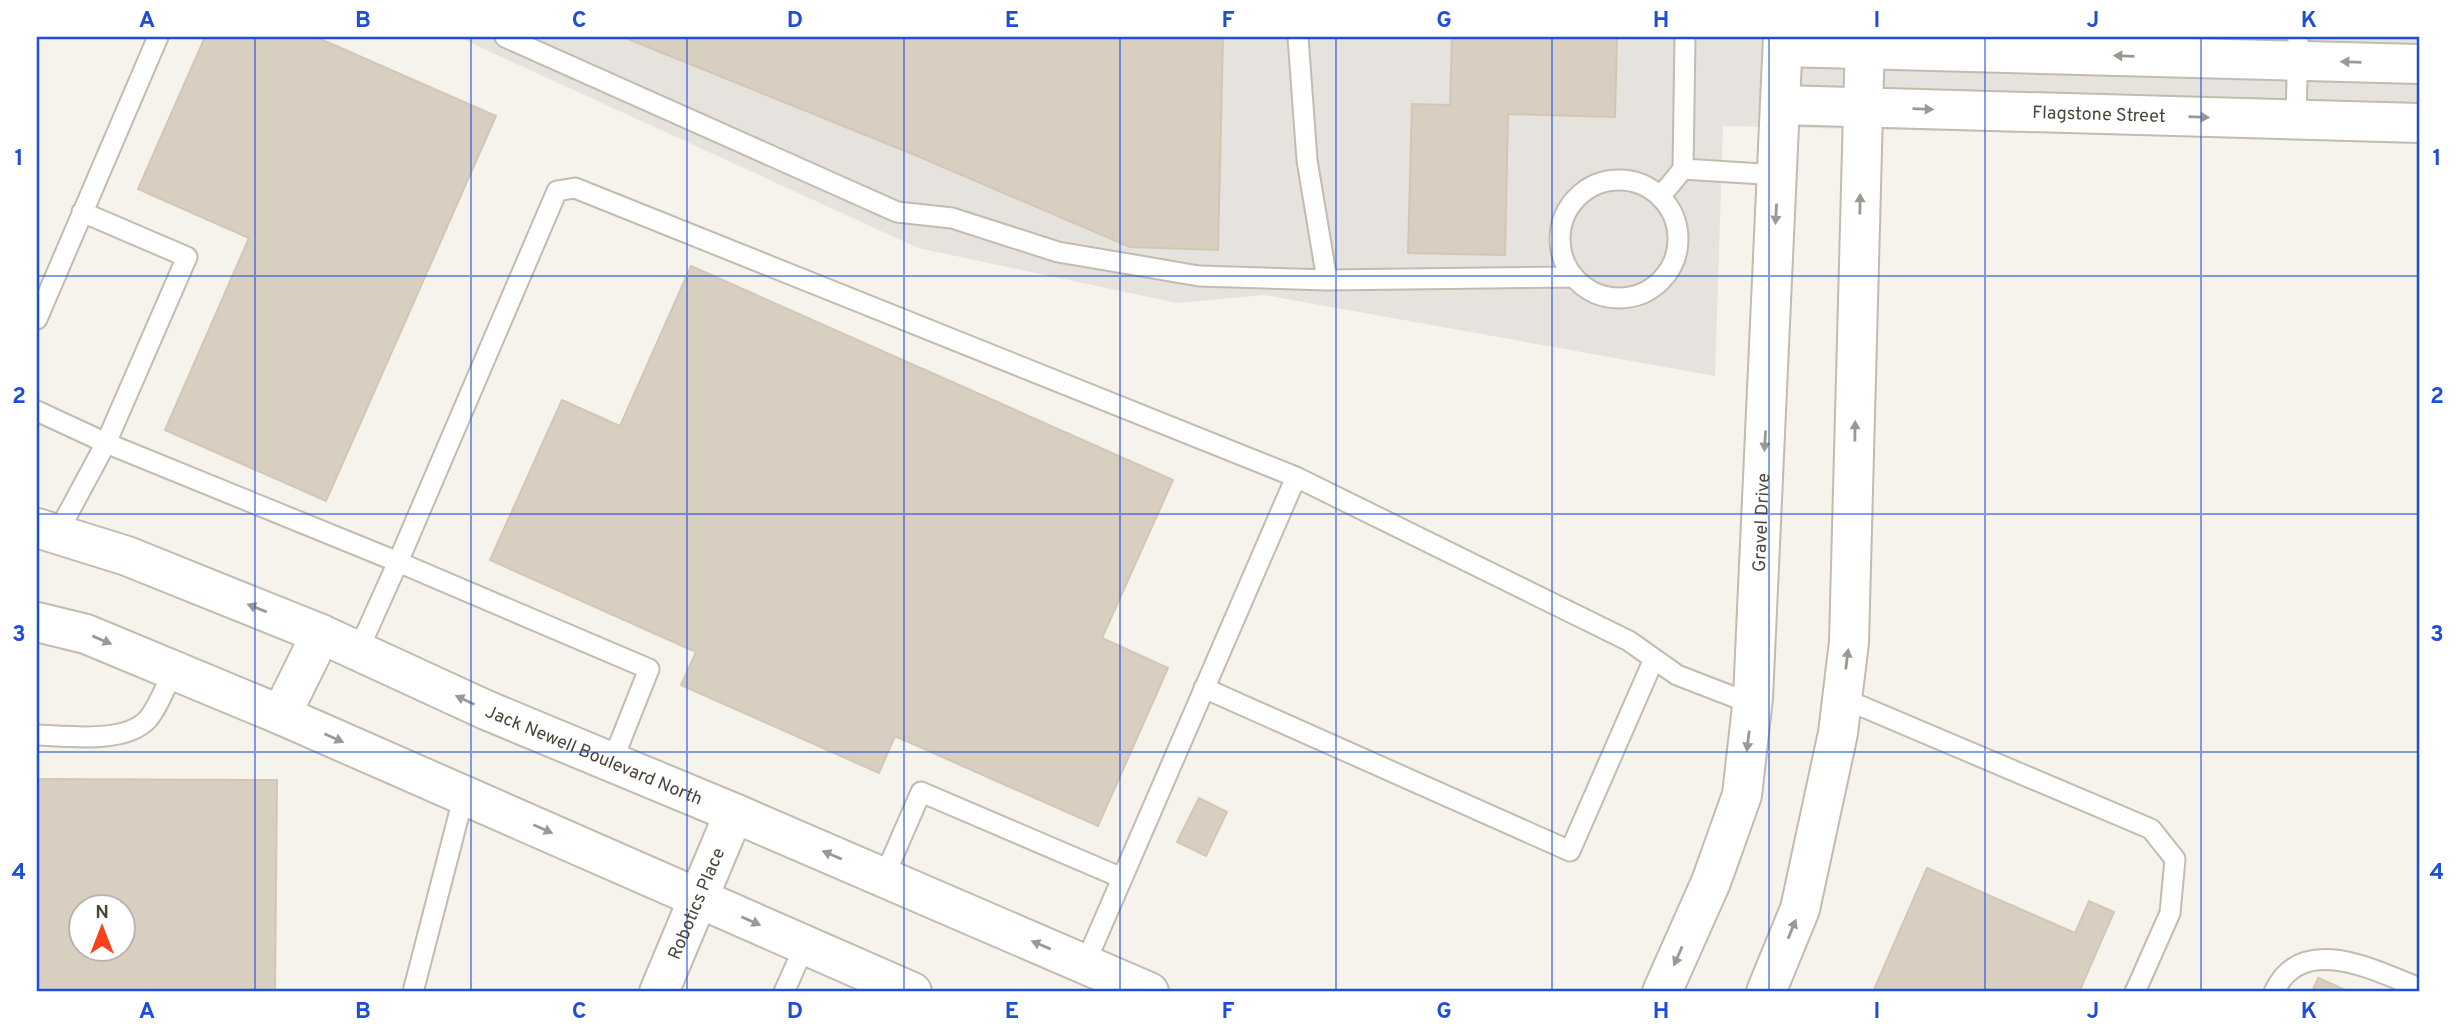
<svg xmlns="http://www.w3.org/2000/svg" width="2456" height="1029" viewBox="0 0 2456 1029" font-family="Overpass,sans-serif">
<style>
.industrial{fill:#e6e2dd}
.building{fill:#d8cfc1;stroke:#d3c7b4;stroke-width:2;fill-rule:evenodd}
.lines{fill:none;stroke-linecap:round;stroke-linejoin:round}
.service-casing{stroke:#c2bbae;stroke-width:23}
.minor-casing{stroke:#c2bbae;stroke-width:42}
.service{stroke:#fff;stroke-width:19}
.minor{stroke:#fff;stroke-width:38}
.oneway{fill:#9c9892}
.grid{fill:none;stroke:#1d4ed8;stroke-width:2;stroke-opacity:0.55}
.labels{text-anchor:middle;stroke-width:5;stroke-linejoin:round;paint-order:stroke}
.street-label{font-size:18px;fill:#4b4439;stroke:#fff}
.neatline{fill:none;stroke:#1d4ed8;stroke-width:2.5}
.grid-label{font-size:23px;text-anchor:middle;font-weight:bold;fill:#1d4ed8}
</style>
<rect width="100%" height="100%" fill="#f6f3ec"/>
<!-- industrial -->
<path class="industrial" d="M458,37H2419V141L1723,126L1715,376L1264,295L1177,303L918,248Z"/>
<!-- building -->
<path class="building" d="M205,37H316L496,116L326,501L165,430L249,238L138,189Z
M623,37H1223L1218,250L1130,247L915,155Z
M1452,37H1617L1615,117L1508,114L1505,255L1408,253L1412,104L1450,105Z
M691,266L1173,480L1102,638L1168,668L1098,826L895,736L879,773L681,685L696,652L490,560L562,400L620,426Z
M37,779L277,780L275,992H37ZM80,906H122V948H80Z
M1199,798L1227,812L1206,856L1177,842Z
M1927,868L2075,933L2089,901L2114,912L2079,992H1873Z
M2318,978L2350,992H2312Z"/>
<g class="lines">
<defs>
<path id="service" d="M505,37L897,212L952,218L1058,252L1199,276L1327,280L1307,160L1298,37
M2296,120L2298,37
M1683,169L1685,37
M1560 239a59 59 0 1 1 118 0a59 59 0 1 1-118 0Z
M1660,197L1683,169L1778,175
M1327,280L1573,277
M37,319L158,37
M37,411L106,443L187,257L82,212
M57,534L106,443L398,562L358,651
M1204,688L1570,851L1654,659
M1842,698L2151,829L2175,859L2170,913L2135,992
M37,735C68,736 126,744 148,719C159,706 166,685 174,670
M612,762L649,669L398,562L557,191L575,188L1296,477L1629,641L1677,675L1752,704
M884,877L921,792L1122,878
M1085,964L1296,477
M413,992L464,795
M784,992L805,945
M2274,992C2302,932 2374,970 2419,988"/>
<g id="minor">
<path d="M1783,47L2419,64"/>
<path id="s1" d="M1781,105L2419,123"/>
<path id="s2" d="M37,528L127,556L321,634L486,710L734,813L1149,992"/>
<path d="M37,622L86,634L281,715L912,992"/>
<path d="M281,715L321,634"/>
<path id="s3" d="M659,992L734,813"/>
<path id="s4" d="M1662,992L1711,882L1742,795L1753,698L1783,37"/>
<path d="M1766,992L1800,909L1838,733L1849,642L1865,37"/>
</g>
</defs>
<!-- service casing -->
<use href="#service" class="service-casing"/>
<!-- minor casing -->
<use href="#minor" class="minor-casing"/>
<!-- service -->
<use href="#service" class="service"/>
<!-- minor -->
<use href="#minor" class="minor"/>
</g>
<!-- one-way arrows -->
<defs><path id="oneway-solid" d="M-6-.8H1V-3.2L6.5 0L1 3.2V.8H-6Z" transform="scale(1.75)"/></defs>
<g class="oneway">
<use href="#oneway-solid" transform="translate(2124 56) rotate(-178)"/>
<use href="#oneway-solid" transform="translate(2351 62) rotate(-178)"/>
<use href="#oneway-solid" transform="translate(1923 109) rotate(2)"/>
<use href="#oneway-solid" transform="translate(2199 117) rotate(2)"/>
<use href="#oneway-solid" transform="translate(1860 204) rotate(-89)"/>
<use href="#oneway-solid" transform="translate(1776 214) rotate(93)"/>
<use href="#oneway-solid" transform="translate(1855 431) rotate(-89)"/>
<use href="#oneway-solid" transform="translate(1765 441) rotate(93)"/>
<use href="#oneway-solid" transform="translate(257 608) rotate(-158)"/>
<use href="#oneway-solid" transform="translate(102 640) rotate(23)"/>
<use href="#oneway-solid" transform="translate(1847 659) rotate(-83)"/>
<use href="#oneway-solid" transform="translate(465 700) rotate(-155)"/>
<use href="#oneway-solid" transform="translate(334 738) rotate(24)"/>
<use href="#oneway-solid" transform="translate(1748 741) rotate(97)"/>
<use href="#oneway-solid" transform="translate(543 829) rotate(24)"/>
<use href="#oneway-solid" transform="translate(832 855) rotate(-157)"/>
<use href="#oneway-solid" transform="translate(751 921) rotate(24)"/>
<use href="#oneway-solid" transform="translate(1792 929) rotate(-68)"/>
<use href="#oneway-solid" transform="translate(1041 945) rotate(-157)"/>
<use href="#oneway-solid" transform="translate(1678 956) rotate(114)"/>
</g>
<!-- grid -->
<path class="grid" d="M255,37V992M471,37V992M687,37V992M904,37V992M1120,37V992M1336,37V992M1552,37V992M1769,37V992M1985,37V992M2201,37V992M37,276H2419M37,514H2419M37,752H2419"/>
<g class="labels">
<!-- street labels -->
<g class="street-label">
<text dy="6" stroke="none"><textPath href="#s1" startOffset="318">Flagstone Street</textPath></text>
<text dy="6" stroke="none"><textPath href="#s4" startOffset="486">Gravel Drive</textPath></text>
<text dy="6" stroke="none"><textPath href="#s2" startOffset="602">Jack Newell Boulevard North</textPath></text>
<text dy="6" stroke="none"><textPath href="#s3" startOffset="96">Robotics Place</textPath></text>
</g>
</g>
<!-- border -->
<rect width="2456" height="1029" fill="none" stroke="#ffffff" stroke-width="77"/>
<!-- north arrow -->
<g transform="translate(102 928)"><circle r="33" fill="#ffffff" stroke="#b7b4b0" stroke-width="2"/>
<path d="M0-5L12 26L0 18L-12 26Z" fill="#fc3f1d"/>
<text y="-10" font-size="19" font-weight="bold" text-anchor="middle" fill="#4b4439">N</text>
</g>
<rect x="38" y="38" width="2380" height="952" class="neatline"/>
<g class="grid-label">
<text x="147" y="27">A</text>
<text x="363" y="27">B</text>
<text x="579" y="27">C</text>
<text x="795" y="27">D</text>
<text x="1012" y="27">E</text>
<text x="1228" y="27">F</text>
<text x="1444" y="27">G</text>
<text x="1661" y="27">H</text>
<text x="1877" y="27">I</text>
<text x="2093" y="27">J</text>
<text x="2309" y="27">K</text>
<text x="19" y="165">1</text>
<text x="2437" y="165">1</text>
<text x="19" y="403">2</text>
<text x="2437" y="403">2</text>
<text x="19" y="641">3</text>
<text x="2437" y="641">3</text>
<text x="19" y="879">4</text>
<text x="2437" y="879">4</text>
<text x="147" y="1018">A</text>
<text x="363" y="1018">B</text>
<text x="579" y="1018">C</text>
<text x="795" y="1018">D</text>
<text x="1012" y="1018">E</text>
<text x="1228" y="1018">F</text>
<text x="1444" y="1018">G</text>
<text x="1661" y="1018">H</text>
<text x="1877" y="1018">I</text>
<text x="2093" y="1018">J</text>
<text x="2309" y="1018">K</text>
</g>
</svg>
